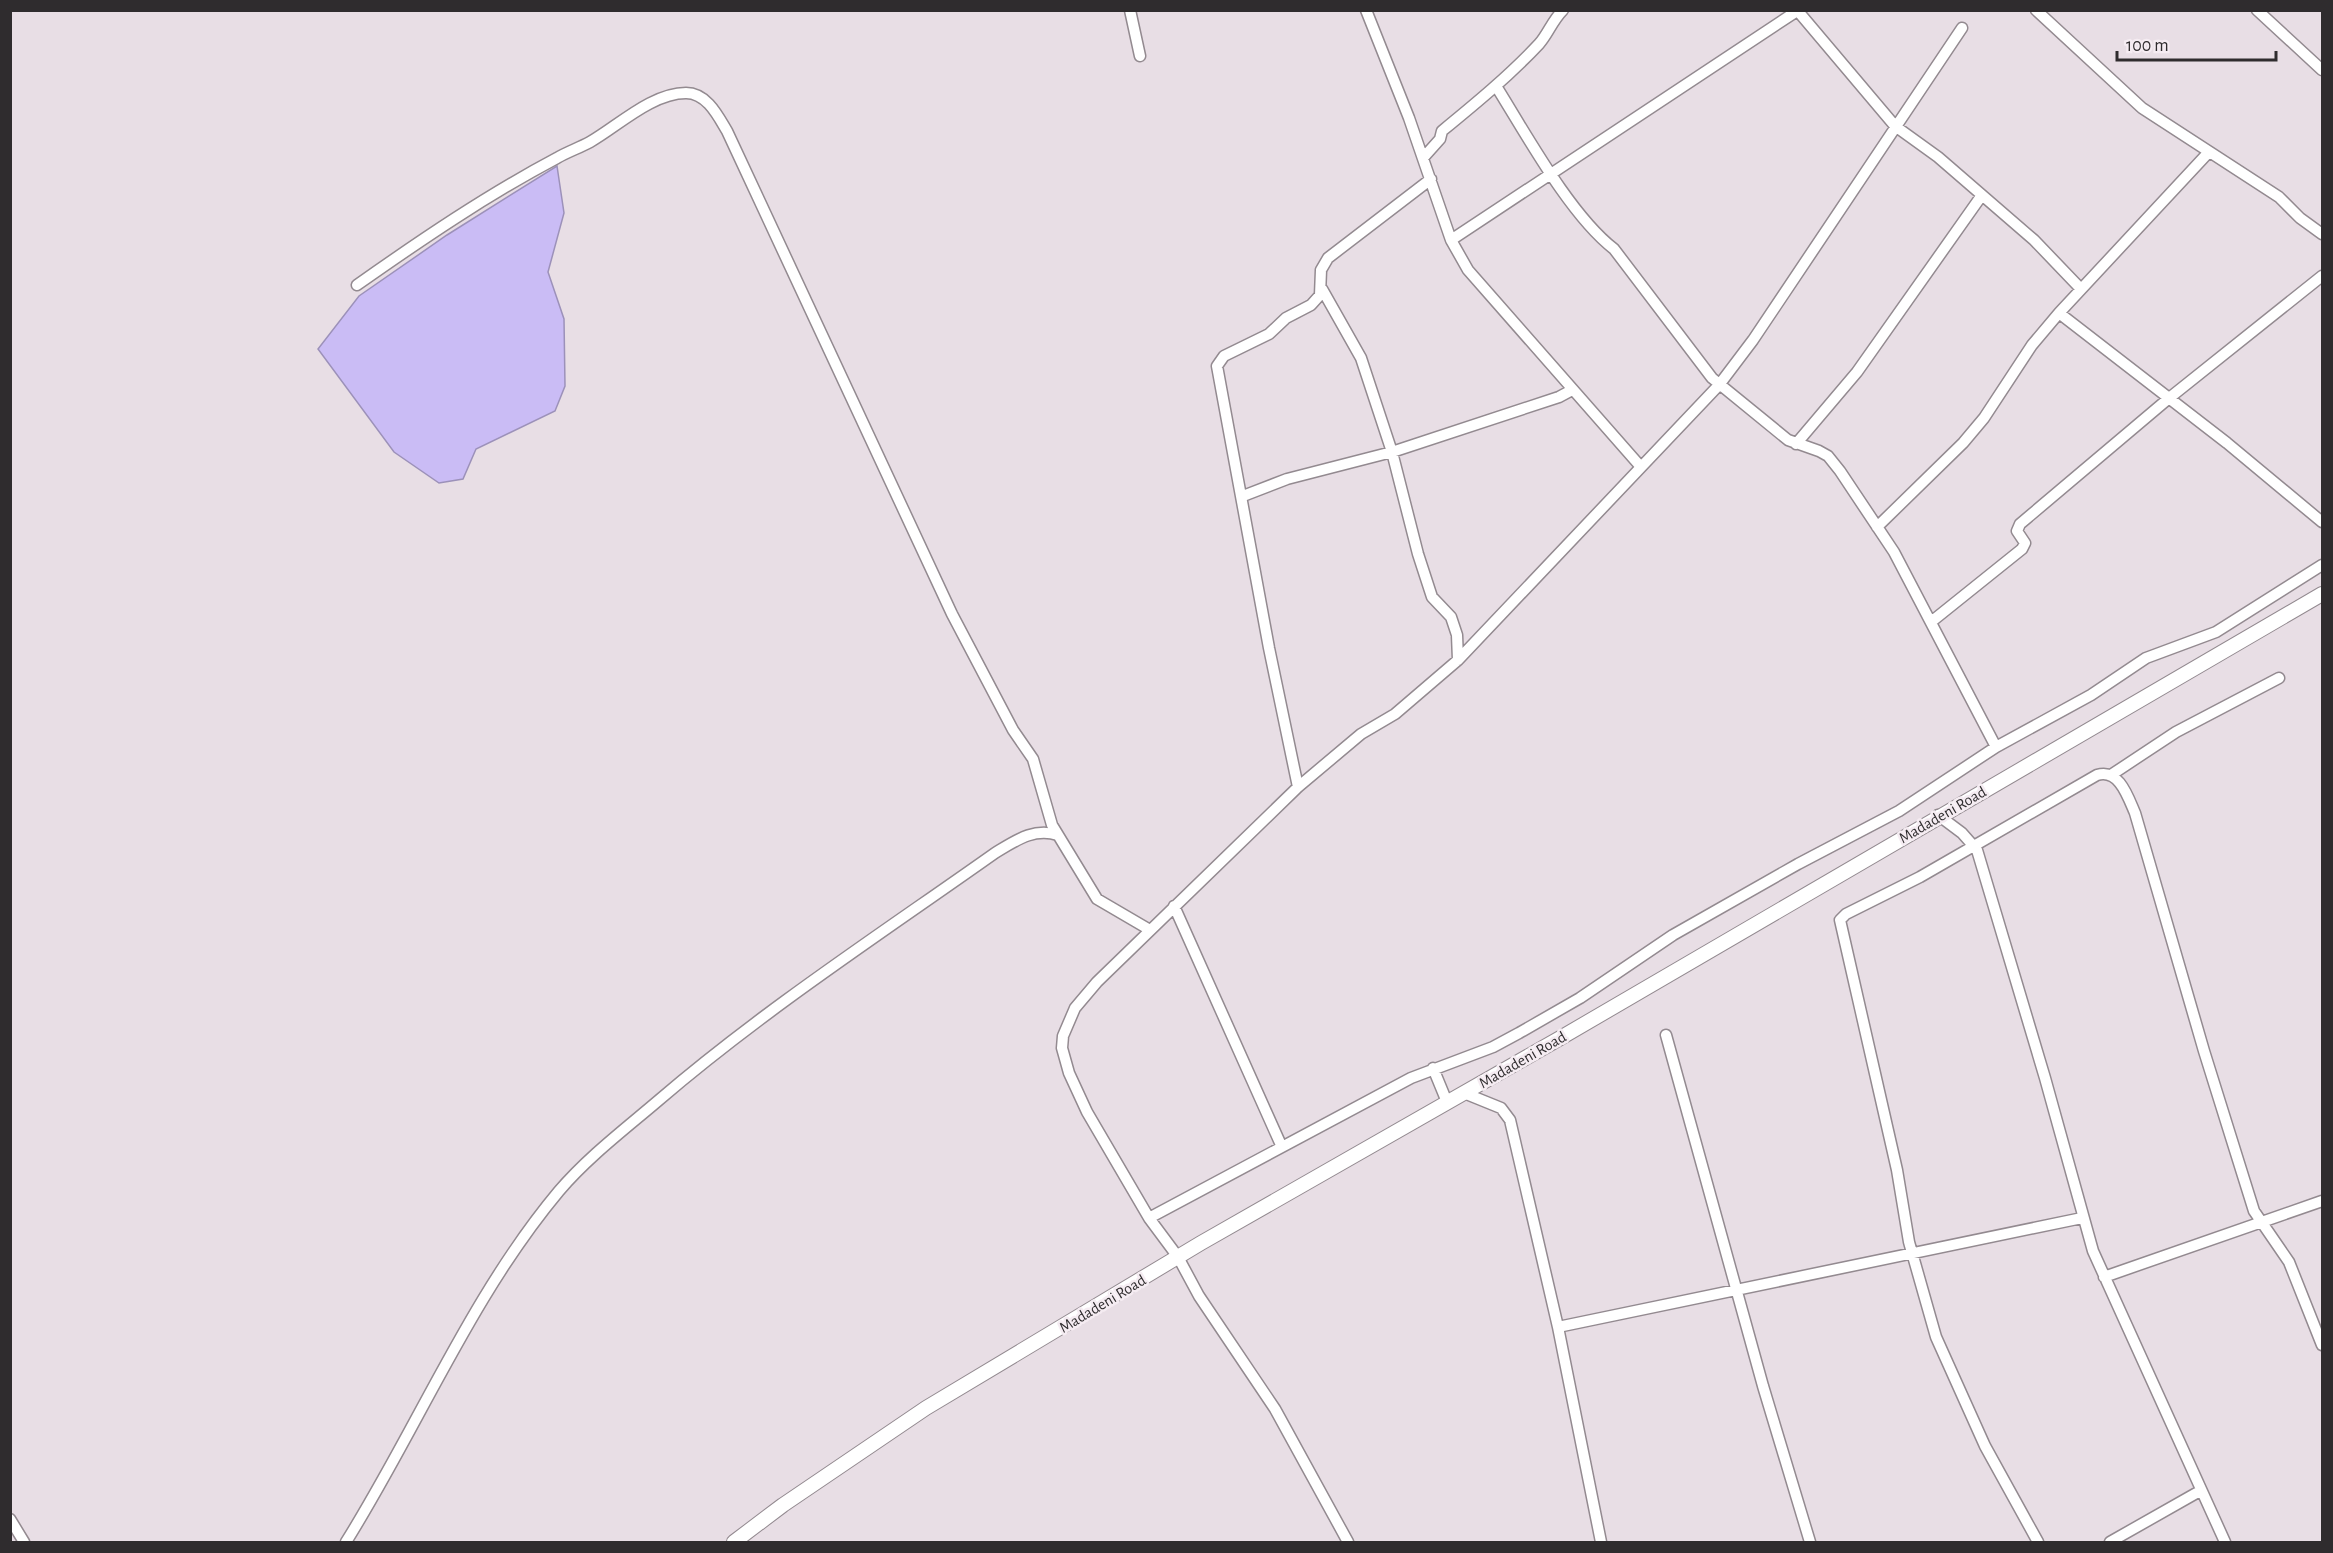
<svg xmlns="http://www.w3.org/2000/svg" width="2333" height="1553" viewBox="0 0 2333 1553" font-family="'Alegreya Sans',sans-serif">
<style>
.water{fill:#cabcf5;stroke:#9c91b9;stroke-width:1.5}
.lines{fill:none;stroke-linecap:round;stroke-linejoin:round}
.minor-casing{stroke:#938a90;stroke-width:13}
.tertiary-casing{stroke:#938a90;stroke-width:16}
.minor{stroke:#fff;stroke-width:10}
.tertiary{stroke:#fff;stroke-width:14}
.labels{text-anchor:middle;stroke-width:5;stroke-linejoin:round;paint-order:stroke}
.street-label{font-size:16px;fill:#2f2c2e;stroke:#f5ecf2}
</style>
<rect width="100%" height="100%" fill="#e8dee5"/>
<!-- water -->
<path class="water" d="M557,166L564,213L548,272L564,319L565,386L555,411L476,449L463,479L439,483L394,452L318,349L359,296L447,235Z"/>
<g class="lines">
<defs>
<path id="minor" d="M1130,10L1140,56
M1366,10L1409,118L1451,240L1468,270L1641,467
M1797,10L1895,126L1938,157L2034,240L2080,288
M2036,10L2142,108L2279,197L2300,218L2322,234
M2257,10L2322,70
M1496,86C1526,134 1570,215 1614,249L1712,378L1788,440L1819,451L1828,456L1840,471L1894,552L1996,747
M1423,158L1440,139L1442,131C1475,104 1509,76 1539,44C1548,34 1552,21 1563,10
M1451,240L1797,11
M357,285C421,240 487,195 557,158C567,152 579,148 590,142C618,126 652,93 686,93C707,93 718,116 727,131L952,614L1013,730L1033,759L1052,825L1097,899L1150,930
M1322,289L1361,358L1392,452L1418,554L1432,597L1451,617L1457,635L1458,660
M2059,313L2227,443L2322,522
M1796,444L1857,372L1982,195
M1243,496L1287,479L1392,452L1559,397L1572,390
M1877,527L1963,443L1984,418L2032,345L2059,313L2208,153
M1931,622L2022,549L2025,543L2017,531L2020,524L2168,399L2322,276
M2111,775L2176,732L2279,678
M1298,787L1269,648L1217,366L1224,356L1269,334L1286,318L1311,305L1320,295L1321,270L1328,258L1431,179
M1938,815L1962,833L1977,850L2045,1078L2093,1251L2225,1542
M1174,906L1281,1145
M1666,1035L1763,1386L1810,1542
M1433,1068L1447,1102
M1464,1093L1501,1108L1510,1120L1558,1327L1601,1542
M1149,1218L1411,1078L1493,1047L1519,1033L1580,998L1673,935L1798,864L1899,811L1996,747L2091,695L2146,658L2216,632L2322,565
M2104,1277L2322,1201
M1558,1327L2082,1218
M10,1519L24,1542
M346,1542C418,1427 471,1296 559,1191C588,1157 625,1129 659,1100C764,1010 882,933 995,853C1015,841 1034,827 1058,835
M1348,1542L1275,1409L1199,1296L1178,1257L1149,1218L1087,1112L1069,1073L1062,1048L1063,1036L1075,1008L1097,982L1298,787L1361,734L1395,714L1458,660L1719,385L1753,340L1962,28
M2038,1542L1985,1446L1936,1337L1909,1242L1897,1170L1840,920L1846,914L1920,877L2097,775C2119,768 2128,797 2135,813L2204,1051L2254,1211L2289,1262L2322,1345
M2110,1542L2200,1491"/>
<path id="tertiary" d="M734,1542L783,1505L926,1408L1201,1243L1562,1037L2322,594"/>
</defs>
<!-- minor casing -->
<use href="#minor" class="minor-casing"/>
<!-- tertiary casing -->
<use href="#tertiary" class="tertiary-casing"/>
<!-- minor -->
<use href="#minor" class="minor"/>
<!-- tertiary -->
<use href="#tertiary" class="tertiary"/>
</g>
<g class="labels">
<!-- street labels -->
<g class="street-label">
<text transform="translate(1942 814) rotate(-30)" y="6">Madadeni Road</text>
<text transform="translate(1522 1059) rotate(-30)" y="6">Madadeni Road</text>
<text transform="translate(1102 1303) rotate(-31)" y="6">Madadeni Road</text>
</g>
</g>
<!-- border -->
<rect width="2333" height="1553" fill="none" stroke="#2f2c2e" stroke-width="24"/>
<!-- scale -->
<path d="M2117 51v9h159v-9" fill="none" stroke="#2f2c2e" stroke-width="3"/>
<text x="2126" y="51" font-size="18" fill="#2f2c2e" stroke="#f5ecf2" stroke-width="4.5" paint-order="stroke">100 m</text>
</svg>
